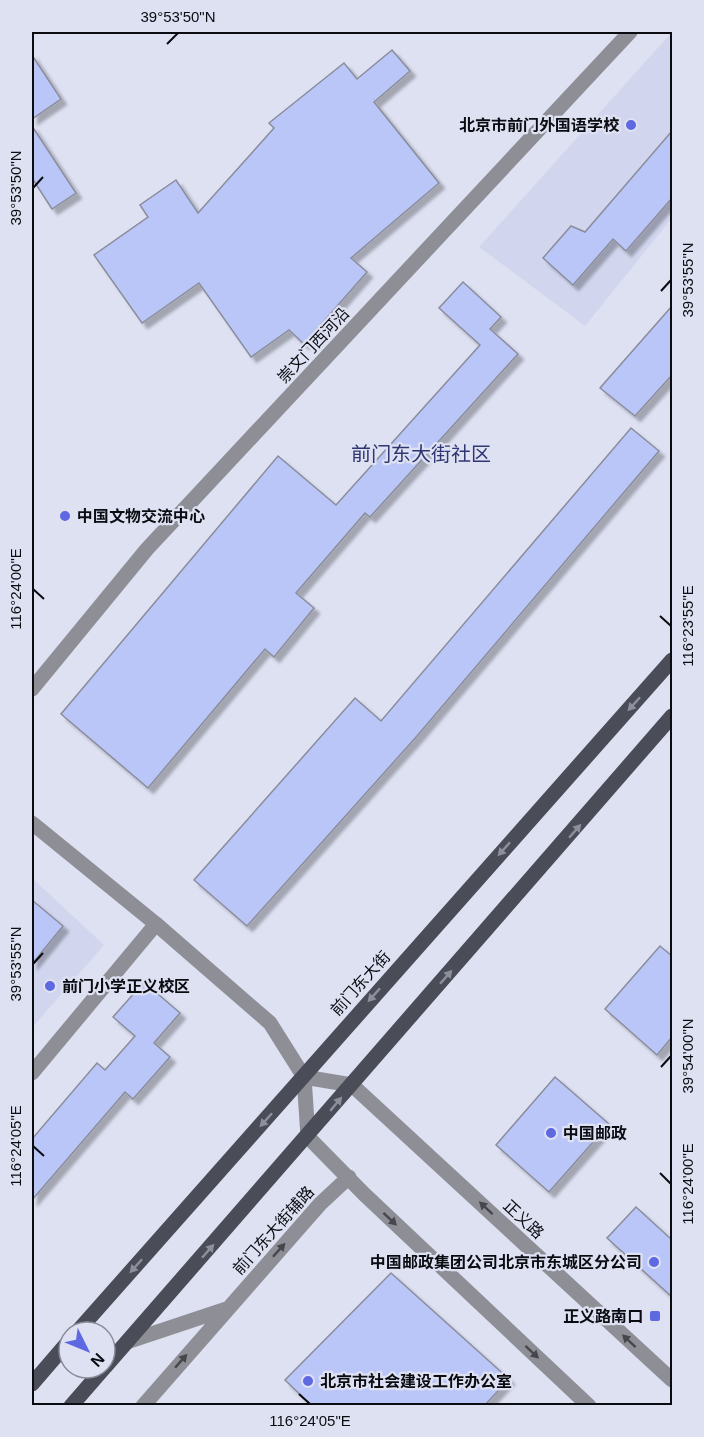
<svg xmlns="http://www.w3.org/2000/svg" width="704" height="1437" viewBox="0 0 704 1437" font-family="Helvetica,'Noto Sans SC',sans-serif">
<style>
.built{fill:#d1d6ee}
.building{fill:#bbc6f8;stroke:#898d9c;stroke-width:1.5;filter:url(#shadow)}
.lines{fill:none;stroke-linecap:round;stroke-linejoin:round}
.minor{stroke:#8e8f96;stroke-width:15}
.tertiary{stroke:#8e8f96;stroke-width:15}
.primary{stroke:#4a4c58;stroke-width:15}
.oneway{fill:#8d8f9d}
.oneway2{fill:#45474d}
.ticks{fill:none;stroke:#0a0c11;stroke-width:2}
.poi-dot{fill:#5e68e0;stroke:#dee1f2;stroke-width:2}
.labels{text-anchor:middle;stroke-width:4.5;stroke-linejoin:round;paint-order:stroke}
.poi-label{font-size:16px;font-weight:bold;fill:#0a0c11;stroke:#dee1f2;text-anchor:start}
.street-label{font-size:16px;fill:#0a0c11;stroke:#dee1f2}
.quarter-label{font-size:20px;fill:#303671;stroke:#dee1f2}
.neatline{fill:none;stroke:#0a0c11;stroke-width:2}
.ticks-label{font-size:15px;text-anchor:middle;fill:#0a0c11}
</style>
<defs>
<filter id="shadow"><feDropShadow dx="5.5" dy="5.5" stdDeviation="1.5" flood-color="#0004"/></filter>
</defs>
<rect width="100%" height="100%" fill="#dee1f2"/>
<!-- built -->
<path class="built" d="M672,32V218L585,326L479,247Z
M32,878L104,945L32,1028Z"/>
<!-- building -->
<path class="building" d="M392,50L410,71L374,102L439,183L351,258L367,272L304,344L289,330L251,357L199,283L142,323L94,255L148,217L140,205L176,180L198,213L274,128L269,123L344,63L357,79Z
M32,55L61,99L32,119Z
M32,126L76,193L52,209L32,178Z
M672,131V198L626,251L613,239L573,285L543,258L571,226L585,232Z
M463,282L501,317L490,329L518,354L370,517L365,513L296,593L314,608L274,657L265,649L148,788L61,714L278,456L336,505L480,345L439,308Z
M672,306V375L635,416L600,388Z
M631,428L659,451L417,736L247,926L194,880L355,698L381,721Z
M32,900L63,926L32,964Z
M660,946L672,956V1037L657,1055L605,1009Z
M144,982L180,1013L154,1043L170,1057L133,1099L125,1092L32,1200V1139L97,1063L105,1070L135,1036L113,1017Z
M555,1077L609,1124L549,1192L496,1145Z
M636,1207L672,1240V1297L607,1238Z
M391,1273L509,1379L484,1406H312L285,1380Z"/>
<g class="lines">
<!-- minor -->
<path class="minor" d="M32,1073L156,924"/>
<!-- tertiary -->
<path class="tertiary" d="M32,689L147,549L630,32
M32,823L156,924L270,1023L304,1077L308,1137L364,1194L589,1406
M304,1077L352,1085L672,1380
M127,1342L226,1309
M143,1406L320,1204L349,1177"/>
<!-- primary -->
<path class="primary" d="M77,1332L672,660
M105,1367L672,716
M32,1384L69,1341
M71,1406L104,1368"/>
</g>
<!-- one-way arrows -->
<defs><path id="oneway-solid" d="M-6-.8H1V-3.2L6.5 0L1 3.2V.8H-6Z" transform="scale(1.5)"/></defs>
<g class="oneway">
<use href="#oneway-solid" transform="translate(634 704) rotate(132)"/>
<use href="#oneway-solid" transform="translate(575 831) rotate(-49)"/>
<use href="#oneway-solid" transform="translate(504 849) rotate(132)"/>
<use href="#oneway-solid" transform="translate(446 977) rotate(-49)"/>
<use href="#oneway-solid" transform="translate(374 995) rotate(132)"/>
<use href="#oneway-solid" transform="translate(336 1104) rotate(-50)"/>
<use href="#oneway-solid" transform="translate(266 1120) rotate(132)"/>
<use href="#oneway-solid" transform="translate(208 1251) rotate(-49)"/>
<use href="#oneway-solid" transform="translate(136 1266) rotate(132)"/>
</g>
<g class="oneway2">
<use href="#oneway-solid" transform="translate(486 1208) rotate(-137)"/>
<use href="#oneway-solid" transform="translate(390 1219) rotate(43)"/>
<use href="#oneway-solid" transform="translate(279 1250) rotate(-48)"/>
<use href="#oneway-solid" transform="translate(629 1341) rotate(-137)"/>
<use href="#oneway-solid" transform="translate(532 1352) rotate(43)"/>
<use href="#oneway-solid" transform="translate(181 1361) rotate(-49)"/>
</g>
<!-- ticks -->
<path class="ticks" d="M167,44L178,33M33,188L43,177M661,291L671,280M33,589L44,599M660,616L671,626M33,964L43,953M661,1067L671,1056M33,1146L44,1156M660,1173L671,1184M299,1394L310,1404"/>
<!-- markers -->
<g class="poi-dot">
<circle cx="631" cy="125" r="6"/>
<circle cx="65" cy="516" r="6"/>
<circle cx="50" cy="986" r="6"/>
<circle cx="551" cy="1133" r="6"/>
<circle cx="654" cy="1262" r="6"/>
<rect x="649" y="1310" width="12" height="12" rx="3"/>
<circle cx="308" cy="1381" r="6"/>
</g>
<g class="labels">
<!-- poi labels -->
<g class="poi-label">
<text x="619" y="131" text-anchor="end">北京市前门外国语学校</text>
<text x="77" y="522">中国文物交流中心</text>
<text x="62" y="992">前门小学正义校区</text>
<text x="563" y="1139">中国邮政</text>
<text x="642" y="1268" text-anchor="end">中国邮政集团公司北京市东城区分公司</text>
<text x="643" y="1322" text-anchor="end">正义路南口</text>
<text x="320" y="1387">北京市社会建设工作办公室</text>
</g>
<!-- street labels -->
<g class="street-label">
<text transform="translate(313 345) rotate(-47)" y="6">崇文门西河沿</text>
<text transform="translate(360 983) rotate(-48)" y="6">前门东大街</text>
<text transform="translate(524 1219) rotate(43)" y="6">正义路</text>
<text transform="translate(273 1230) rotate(-48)" y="6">前门东大街辅路</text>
</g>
<!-- quarter labels -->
<g class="quarter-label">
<text x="421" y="461">前门东大街社区</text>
</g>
</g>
<!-- border -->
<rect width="704" height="1437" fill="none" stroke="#dee1f2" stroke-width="66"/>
<!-- north arrow -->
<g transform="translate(87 1350) rotate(133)"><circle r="28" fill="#dee1f2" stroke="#898c98" stroke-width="1.5"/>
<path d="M0-4.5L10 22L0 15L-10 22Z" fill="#5e68e0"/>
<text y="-9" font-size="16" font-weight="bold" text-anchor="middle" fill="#0a0c11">N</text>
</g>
<rect x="33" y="33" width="638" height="1371" class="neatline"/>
<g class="ticks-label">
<text x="178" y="22">39°53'50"N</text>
<text transform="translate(16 188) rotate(-90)" y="5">39°53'50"N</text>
<text transform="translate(688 280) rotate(-90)" y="5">39°53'55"N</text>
<text transform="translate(16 589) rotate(-90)" y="5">116°24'00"E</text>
<text transform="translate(688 626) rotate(-90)" y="5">116°23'55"E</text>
<text transform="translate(16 964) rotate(-90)" y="5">39°53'55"N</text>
<text transform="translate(688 1056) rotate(-90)" y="5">39°54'00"N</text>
<text transform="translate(16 1146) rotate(-90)" y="5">116°24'05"E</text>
<text transform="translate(688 1184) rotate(-90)" y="5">116°24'00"E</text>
<text x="310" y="1426">116°24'05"E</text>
</g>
</svg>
